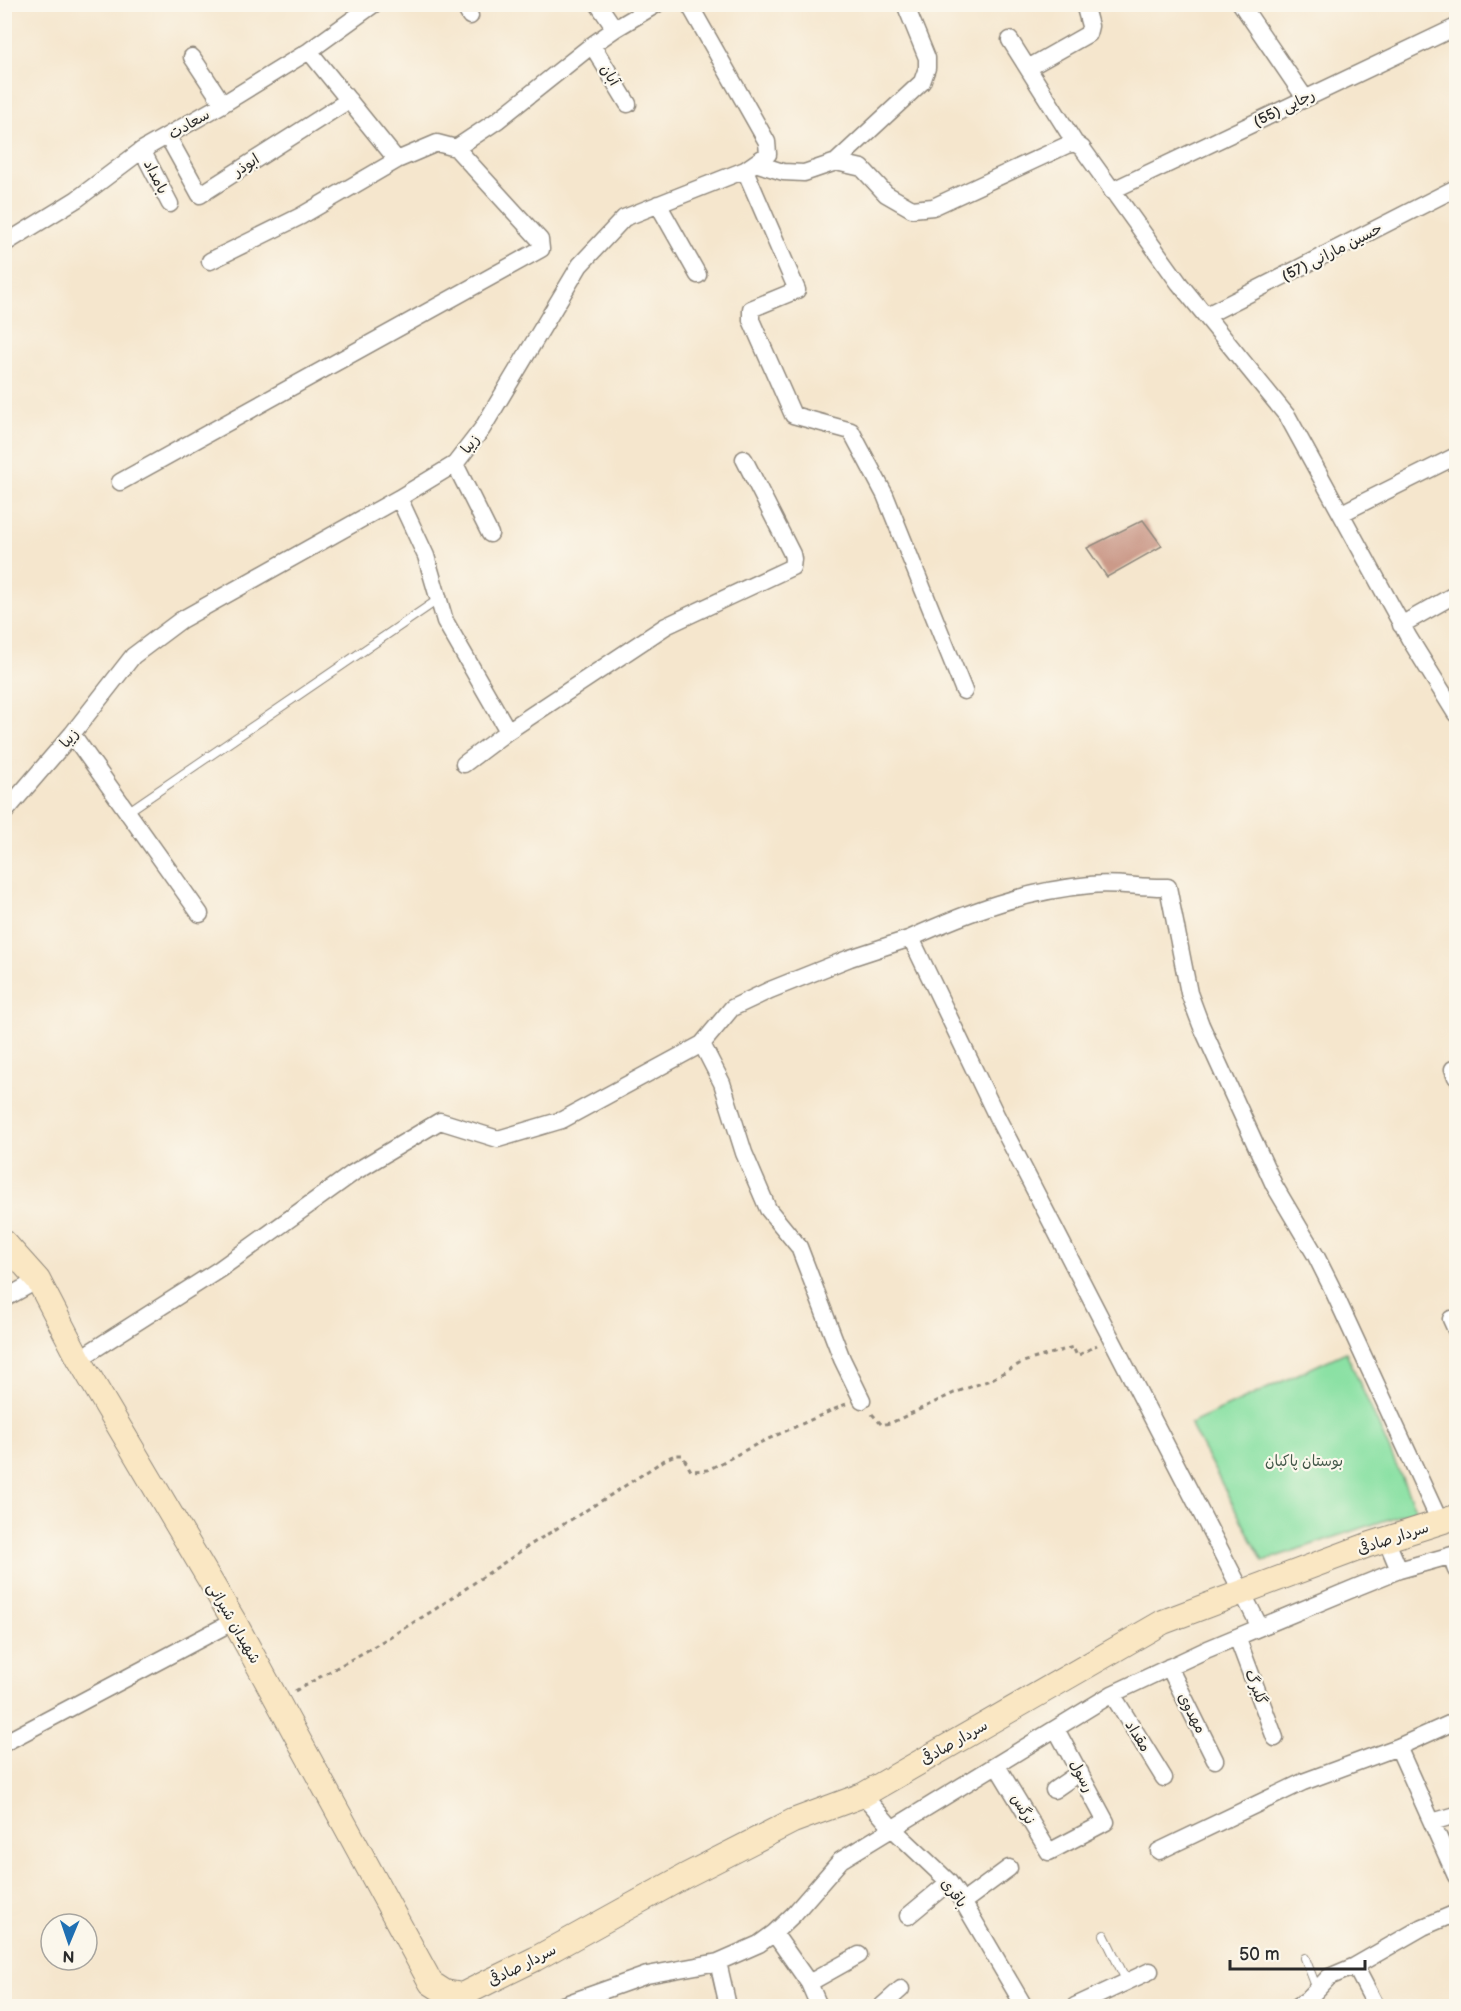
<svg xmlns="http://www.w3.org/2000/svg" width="1461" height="2011" viewBox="0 0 1461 2011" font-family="'Balsamiq Sans','Playpen Sans Arabic',sans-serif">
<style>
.green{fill:#8be1a4;stroke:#5b8668;stroke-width:1.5}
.building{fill:#cb9a89}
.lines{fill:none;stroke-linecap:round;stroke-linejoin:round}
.lane-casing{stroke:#90887c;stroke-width:10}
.street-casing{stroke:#90887c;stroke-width:19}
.secondary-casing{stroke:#90887c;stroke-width:26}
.path{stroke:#90887c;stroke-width:3;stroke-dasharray:4.5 4.5;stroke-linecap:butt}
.lane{stroke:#fff;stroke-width:8}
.street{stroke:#fff;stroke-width:16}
.secondary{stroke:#fae7c3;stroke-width:24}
.labels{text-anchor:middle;stroke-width:4.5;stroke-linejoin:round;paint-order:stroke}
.street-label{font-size:15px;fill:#2b2b2b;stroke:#fbf7ec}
.park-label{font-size:15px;fill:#435849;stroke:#fbf7ec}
</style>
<rect width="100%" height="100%" fill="#fbf7ec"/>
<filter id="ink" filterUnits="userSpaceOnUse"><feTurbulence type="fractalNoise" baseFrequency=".0167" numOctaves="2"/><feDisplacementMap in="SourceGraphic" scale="12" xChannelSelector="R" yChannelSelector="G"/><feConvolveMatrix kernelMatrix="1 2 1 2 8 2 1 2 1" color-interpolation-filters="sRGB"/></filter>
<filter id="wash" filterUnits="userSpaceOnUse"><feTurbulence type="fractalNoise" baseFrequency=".008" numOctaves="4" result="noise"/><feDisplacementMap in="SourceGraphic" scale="24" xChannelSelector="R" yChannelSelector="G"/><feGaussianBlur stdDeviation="1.35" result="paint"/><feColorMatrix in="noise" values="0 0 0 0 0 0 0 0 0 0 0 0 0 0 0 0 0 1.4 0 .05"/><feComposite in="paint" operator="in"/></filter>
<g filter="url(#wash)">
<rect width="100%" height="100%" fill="#f5e6cd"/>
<!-- green -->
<path class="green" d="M1346,1352L1416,1510L1263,1561L1190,1424Z"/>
<g id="blocks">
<!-- building -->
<path class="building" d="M1143,520L1162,546L1107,577L1087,548Z"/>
</g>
</g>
<g filter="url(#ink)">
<use href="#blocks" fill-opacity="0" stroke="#90887c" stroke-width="1.5"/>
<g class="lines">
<defs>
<path id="lane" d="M126,813L439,599
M1104,1935L1127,1982
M1305,1958L1317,1989"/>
<path id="street" d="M463,4L470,16
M598,4L615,29
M1241,4L1305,98
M1010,40L1075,143
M592,45L628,104
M309,51L397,160
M192,57L223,104
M1028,68L1088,34L1090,26L1084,4
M168,137L200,195L349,100
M456,148L498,120L592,45L615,29L657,4
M142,150L170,204
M836,162L922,82L927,68V58L905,4
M755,163L783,172L804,173L836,162L862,168L886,194L912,209L933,207L1067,145L1075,143L1082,148L1179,283L1288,417L1409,638L1456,714
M745,170L797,290L751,309V320L793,415L851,431L885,495L964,691
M1111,191L1456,27
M658,204L698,275
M4,244L77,199L142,150L223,104L309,51L374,4
M1207,315L1456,188
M455,464L490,534
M120,482L541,249L540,240L456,148L437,143L397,160L301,216L210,261
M399,498L426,556L445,621L508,731L464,764
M1342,513L1456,456
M1401,625L1456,594
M508,731L666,626L792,567L793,559L792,554L744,459
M72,734L200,914
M4,813L72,734L133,656L181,620L399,498L455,464L482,429L580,265L624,218L745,170L768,154L767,142L689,4
M911,938C970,911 1025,891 1090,885C1115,882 1142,888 1168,887L1189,993L1201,1025L1274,1185L1316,1256L1331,1286L1440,1522
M702,1044L732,1008L770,990L850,958L911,938L997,1117L1260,1627
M1453,1069L1456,1077
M4,1299L38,1280
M1451,1319L1456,1330
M79,1359L220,1269L353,1173L440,1121L498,1139L562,1120L702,1044L722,1083L744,1153L768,1209L799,1247L842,1359L862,1400
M1386,1539L1399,1570
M1451,1556L1456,1570
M1237,1637L1275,1738
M1169,1667L1215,1760
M1112,1694L1164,1778
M4,1743L234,1621
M1398,1747L1456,1876
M997,1766L1049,1852L1106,1822L1056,1729
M1054,1790L1080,1772
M863,1795L892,1828L949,1882L963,1902L1024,2006
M1432,1822L1456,1815
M1159,1851L1303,1782L1398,1747L1456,1721
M963,1902L1009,1868
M908,1916L949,1882
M774,1933L809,1983L819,2006
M718,1962L728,2006
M1355,1966L1376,2006
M809,1983L859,1955
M560,2006L647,1975L718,1962L759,1944L774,1933L794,1914L841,1860L1112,1694L1208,1649L1357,1587L1399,1570L1456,1554
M882,2006L901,1989
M1075,2006L1150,1971
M1298,2006L1307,2000L1329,1977L1355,1966L1423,1927L1456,1913"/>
<path id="secondary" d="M4,1242L38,1280L79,1359L234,1621L431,1983L445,1992L462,1995L490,1981L535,1959L685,1876L793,1821L863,1795L1163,1622L1368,1545L1456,1517"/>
</defs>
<!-- lane casing -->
<use href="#lane" class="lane-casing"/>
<!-- street casing -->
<use href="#street" class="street-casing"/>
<!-- secondary casing -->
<use href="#secondary" class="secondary-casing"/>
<!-- path -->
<path class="path" d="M872,1414L882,1425L893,1422L954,1393L990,1380L1023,1362L1073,1347L1077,1356L1097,1345
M295,1691L368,1650L434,1610L530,1545L614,1493L666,1459L675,1455H682L691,1471L708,1470L757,1444L846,1404"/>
<!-- lane -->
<use href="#lane" class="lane"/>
<!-- street -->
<use href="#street" class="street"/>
<!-- secondary -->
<use href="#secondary" class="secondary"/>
</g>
</g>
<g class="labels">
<!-- street labels -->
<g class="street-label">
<text transform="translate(610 75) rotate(59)" y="5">آبان</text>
<text transform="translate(1284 108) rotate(-26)" y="5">رجایی (55)</text>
<text transform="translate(189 124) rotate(-30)" y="5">سعادت</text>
<text transform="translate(246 165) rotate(-33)" y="5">ابوذر</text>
<text transform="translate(156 177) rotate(63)" y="5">بامداد</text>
<text transform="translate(1332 252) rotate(-27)" y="5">حسین مارانی (57)</text>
<text transform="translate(470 444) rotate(-52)" y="5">زیبا</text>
<text transform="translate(69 738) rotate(-50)" y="5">زیبا</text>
<text transform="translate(1393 1538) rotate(-18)" y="5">سردار صادقی</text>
<text transform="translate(234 1623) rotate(60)" y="5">شهیدان شیرانی</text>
<text transform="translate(1256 1687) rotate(69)" y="5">گلبرگ</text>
<text transform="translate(1192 1713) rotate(63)" y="5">مهدوی</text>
<text transform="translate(1138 1736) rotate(58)" y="5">مقداد</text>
<text transform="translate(954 1742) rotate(-30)" y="5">سردار صادقی</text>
<text transform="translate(1082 1776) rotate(62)" y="5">رسول</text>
<text transform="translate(1023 1809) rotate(59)" y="5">نرگس</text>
<text transform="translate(954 1893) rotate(52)" y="5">باقری</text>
<text transform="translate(522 1965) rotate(-27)" y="5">سردار صادقی</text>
</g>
<!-- park labels -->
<g class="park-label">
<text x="1304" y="1466">بوستان پاکبان</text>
</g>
</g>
<!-- margin -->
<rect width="1461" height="2011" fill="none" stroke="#fbf7ec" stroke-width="24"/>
<!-- north arrow -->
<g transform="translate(69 1942) rotate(182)"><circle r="28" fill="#fbf7ec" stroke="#a8a59f" stroke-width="1.5"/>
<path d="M0-4.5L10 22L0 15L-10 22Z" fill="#1f6fb2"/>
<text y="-9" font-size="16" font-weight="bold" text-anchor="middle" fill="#2b2b2b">N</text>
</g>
<!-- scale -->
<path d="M1230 1960v9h135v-9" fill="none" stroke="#2b2b2b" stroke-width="3"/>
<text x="1239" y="1960" font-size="18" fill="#2b2b2b" stroke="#fbf7ec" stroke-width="4.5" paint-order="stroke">50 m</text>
</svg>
